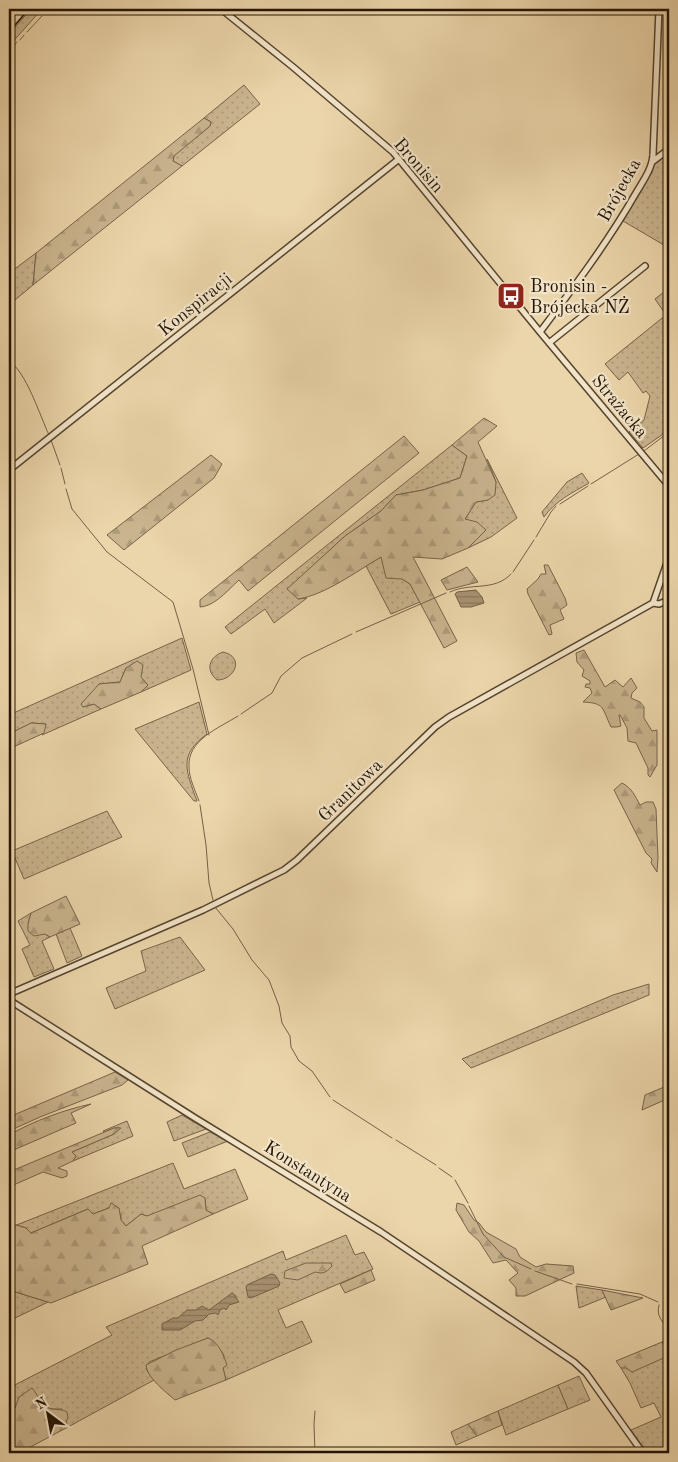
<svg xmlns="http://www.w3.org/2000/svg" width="678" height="1462" viewBox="0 0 678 1462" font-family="'Old Standard TT',serif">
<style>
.grass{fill:url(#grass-dots);stroke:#76644a}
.forest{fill:url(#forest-firs);stroke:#76644a}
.park{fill:url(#park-crowns);stroke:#76644a}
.water{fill:url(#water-rules);stroke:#736047}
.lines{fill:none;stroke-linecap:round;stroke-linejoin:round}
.stream{stroke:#736047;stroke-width:1}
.minor-casing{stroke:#56442f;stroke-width:8}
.major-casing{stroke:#241406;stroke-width:9}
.minor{stroke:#f2e4c8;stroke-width:5}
.major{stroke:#ebd5aa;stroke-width:6}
.labels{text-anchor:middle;stroke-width:4.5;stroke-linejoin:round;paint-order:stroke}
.street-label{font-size:18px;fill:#241406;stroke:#f2e4c8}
.poi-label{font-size:18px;fill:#241406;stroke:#f2e4c8;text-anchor:start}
</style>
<defs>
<pattern id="grass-dots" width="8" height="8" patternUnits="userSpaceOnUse" patternTransform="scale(1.25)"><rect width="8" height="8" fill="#c9b48e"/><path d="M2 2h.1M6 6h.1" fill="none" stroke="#ac9a79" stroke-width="1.8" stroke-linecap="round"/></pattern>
<pattern id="forest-firs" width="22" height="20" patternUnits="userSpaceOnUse" patternTransform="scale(1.25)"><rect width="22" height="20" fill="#c9b48e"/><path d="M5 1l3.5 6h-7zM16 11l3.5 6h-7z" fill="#ac9a79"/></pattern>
<pattern id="park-crowns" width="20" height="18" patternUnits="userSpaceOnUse" patternTransform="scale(1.25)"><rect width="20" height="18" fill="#c9b48e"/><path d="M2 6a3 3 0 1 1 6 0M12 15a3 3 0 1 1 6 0" fill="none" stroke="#ac9a79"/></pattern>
<pattern id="water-rules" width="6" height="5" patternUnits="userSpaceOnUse" patternTransform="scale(1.25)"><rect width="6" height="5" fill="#a79372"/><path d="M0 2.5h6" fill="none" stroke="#88775c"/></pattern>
</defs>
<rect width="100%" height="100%" fill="#ebd5aa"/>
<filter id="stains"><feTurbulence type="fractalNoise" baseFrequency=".004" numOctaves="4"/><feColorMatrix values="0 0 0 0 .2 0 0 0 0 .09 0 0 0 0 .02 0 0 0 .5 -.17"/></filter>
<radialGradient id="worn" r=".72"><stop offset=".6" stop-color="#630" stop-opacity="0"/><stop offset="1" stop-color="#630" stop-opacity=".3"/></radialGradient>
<!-- grass -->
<path class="grass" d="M28,9H42L9,46V31Z
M244,85L260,104L182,166L173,161L174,155L210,126L211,122L204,118Z
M662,157L669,165V248L623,221L655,163Z
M36,253L33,285L9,305V292L13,272L12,271Z
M669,288V430L643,448L629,432L644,420L650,396L646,391L643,393L628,372L619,380L605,364L666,315L655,299Z
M452,445L467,456L460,478L423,490L396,495L381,511L345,536L288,589L298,599L307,598L274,623L265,609L231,634L225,627Z
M487,459L517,518L491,537L468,548L486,530L465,519L476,502L488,500L496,482Z
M582,473L589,483C572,493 555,501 544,517L542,512L567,482Z
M381,557L402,579L410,584L420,602L391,614L366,566Z
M182,638L191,670L141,692L148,685L126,668L120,682L99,684L83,707L94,704L101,709L42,735L46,724L32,723L9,734V715Z
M223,652C245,657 235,680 217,680C205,670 209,657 223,652Z
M199,702L207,734C178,755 186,771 197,801H194L135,729Z
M107,811L122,837L24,879L12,851Z
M31,913L28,924L50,937L42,941L54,969L34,977L22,949L30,945L18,921Z
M70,928L82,956L67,963L56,934Z
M180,937L205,970L115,1009L106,988L146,971L141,951Z
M649,984V995L471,1068L462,1059L613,995Z
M182,1115L206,1129L174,1141L167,1122Z
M127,1121L133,1136L73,1161L76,1156L72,1152L114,1134L120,1128H114L104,1132L103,1131Z
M210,1132L228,1141L188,1157L182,1143Z
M173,1163L184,1189L235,1169L248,1199L213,1214L206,1210L205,1198L147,1216L141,1214L126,1226L121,1220V1214L109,1208L93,1214L88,1209L31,1233L26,1228L16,1225L9,1230V1228Z
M346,1235L355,1255L364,1252L373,1269L278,1310L286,1328L302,1321L312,1342L226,1380L223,1368L224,1355L208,1338L149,1362L146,1369L154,1380L68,1427L62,1409C50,1409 46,1410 40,1398L15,1409L9,1406V1388L112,1335L106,1327L283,1251L286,1260Z
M576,1286L602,1290L606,1297L579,1308Z
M9,1290L48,1302L9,1321Z
M669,1338V1449L666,1453C644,1453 643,1446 631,1430L661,1417L654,1403L641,1408L630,1383L621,1368L666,1357L664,1352L666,1349L662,1342Z
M558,1385L568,1409L506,1435L498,1411Z
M468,1424L477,1436L456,1445L451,1432Z"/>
<!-- forest -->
<path class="forest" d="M204,118L211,122L210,126L174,156L173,161L182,166L33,285L36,253Z
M484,418L497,426L478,442L496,482L495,495L488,500L476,502L465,519L477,522L486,530L468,548L442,559L413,557L457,641L444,648L410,584L402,579L386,578L381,557C357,571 325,595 298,599L287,589L345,536L381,511L396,495L423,490L460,478L467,456L452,445Z
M404,436L419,453L248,591L239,580C228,590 215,606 200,607V600Z
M211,455L222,464L214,478L124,550L107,535Z
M544,565H548L565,598L567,605L560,610L564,619L550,625L552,634L549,635L528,594L527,589L538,579L541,574H546Z
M467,567L478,582L447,590L441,580Z
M584,650L605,687L615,680L623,687L631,678L637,688L632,693L631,698L640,702L644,707V718L652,731L657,730V765L650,777L648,775V768L636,743L628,741L627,728L620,715H619L621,726L617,727H611C602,708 605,703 583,702L592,693L590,688L585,687L586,684H590V681L582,676L584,670L577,662L576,653Z
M137,661L143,665L141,677L148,685L141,692L101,709L94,704L83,707L81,704L99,684L120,682L126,668Z
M31,723L46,724L44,733L9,749V734Z
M622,783C632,788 635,796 640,805L646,802H653L656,809L658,858L657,872L651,863L652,859L646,853L614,790Z
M66,896L80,924L50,937L45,934L34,936L28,931V924L31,913Z
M115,1072L128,1080L122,1085L40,1117L9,1131V1117Z
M669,1085V1098L642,1110L645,1095Z
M91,1104L71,1113L76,1123L9,1152V1135C34,1121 63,1110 91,1104Z
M114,1128H121L114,1134L72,1152L76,1156L73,1161L58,1168L67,1171V1176L62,1178L43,1172L9,1187V1172Z
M200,1195L205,1198L206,1210L213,1214L142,1246L148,1264L51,1303L9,1290V1230L16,1225L26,1228L31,1233L88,1209L93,1214L109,1208L111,1203L119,1208L121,1220L126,1226L141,1214L147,1216Z
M457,1203L464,1205L474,1220L479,1223L486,1232L516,1249L520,1257L536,1267L546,1264L573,1266L574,1273L525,1296H516V1288L509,1280L518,1273L506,1260L493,1263L479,1241L469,1232L456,1210Z
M306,1263H331L332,1266C326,1273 323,1274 315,1272L298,1280L284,1278L285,1271Z
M371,1270L375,1280L345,1293L340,1284Z
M602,1290L643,1298L611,1310Z
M208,1338C218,1341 224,1356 227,1365L223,1368L226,1380L175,1400C166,1392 147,1378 146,1365L176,1350Z
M662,1342L666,1349L664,1352L666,1357L632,1372L626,1368H621L616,1361Z
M32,1388C38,1395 42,1407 51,1409C58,1410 62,1409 67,1412L68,1418L66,1421L68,1427L19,1453H9V1406L15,1408L19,1397Z
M498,1411L502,1425L477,1436L468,1424Z"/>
<!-- park -->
<path class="park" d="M579,1376L590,1400L568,1409L558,1385Z"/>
<!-- water -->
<path class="water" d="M476,590L482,597L484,603L471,607H461L455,594L457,592Z
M271,1274L275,1275L280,1283L279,1286L251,1298L248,1297L246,1287L247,1285Z
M232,1293L236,1296V1298L239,1302L229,1305L226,1310L224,1308L220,1310L218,1315L216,1313L209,1314L203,1320L195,1321L180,1330H162V1324L173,1318H178L187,1310H196L202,1306L209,1310Z"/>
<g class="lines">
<!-- stream -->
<path class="stream" d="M44,13L48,9
M27,32L42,16
M9,34L31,9
M20,40L24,35
M9,51L17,42
M9,361C26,371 40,416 49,435
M51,440L60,465
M644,451L669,432
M61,468L65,484
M591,484L639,454
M66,489L72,509L107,552L173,602L193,669L209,735
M560,504L588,486
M536,537L551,512L556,506
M513,572L534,540
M450,592C471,582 494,592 511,574
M356,632L446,593
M241,714L272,693L281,676L302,658L352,634
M199,801C195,790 189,778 189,767C187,740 219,728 238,716
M200,805L206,845L209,883L213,900
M215,907L233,929L252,960L269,980L279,1006L282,1023L290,1036L291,1047L299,1061L312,1071L330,1097
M333,1100L392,1138
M396,1140L436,1165
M439,1168L452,1177
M455,1180L468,1203
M469,1206L483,1234L504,1257L531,1269
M535,1271L572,1284
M577,1284L640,1294L658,1302
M659,1305C656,1316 662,1321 669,1330
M315,1411L314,1424L315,1453"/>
<defs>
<path id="minor" d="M221,9L293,67L393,152L540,332L669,486
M652,162L669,149
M540,332C574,287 608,242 636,193C643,181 652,169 653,155L659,9
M549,343L645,266
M9,470L399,159
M653,603L659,604L669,600
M9,994L203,910L284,870L297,860L435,727L449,717L653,603L669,557
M9,1000L195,1118L381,1232L574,1362L586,1373L640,1449L645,1453"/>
<path id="major" d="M9,26L24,9"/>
</defs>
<!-- minor casing -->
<use href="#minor" class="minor-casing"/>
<!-- major casing -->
<use href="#major" class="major-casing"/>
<!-- minor -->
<use href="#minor" class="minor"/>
<!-- major -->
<use href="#major" class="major"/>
</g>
<!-- icons -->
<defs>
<symbol id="bus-square" viewBox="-11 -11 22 22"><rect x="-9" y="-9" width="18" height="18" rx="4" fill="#8f2418" stroke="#f2e4c8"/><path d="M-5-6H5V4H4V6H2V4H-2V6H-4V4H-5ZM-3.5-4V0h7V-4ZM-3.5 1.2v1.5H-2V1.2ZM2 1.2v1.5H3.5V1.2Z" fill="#fff"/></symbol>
</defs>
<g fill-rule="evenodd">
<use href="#bus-square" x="495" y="280" width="32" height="32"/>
</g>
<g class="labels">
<!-- street labels -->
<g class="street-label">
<text transform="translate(419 165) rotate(49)" y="6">Bronisin</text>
<text transform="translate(619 190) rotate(-61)" y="6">Brójecka</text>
<text transform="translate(195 304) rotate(-39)" y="6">Konspiracji</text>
<text transform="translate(620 406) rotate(50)" y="6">Strażacka</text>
<text transform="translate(350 790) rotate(-44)" y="6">Granitowa</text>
<text transform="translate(308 1171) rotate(32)" y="6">Konstantyna</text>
</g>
<!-- poi labels -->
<g class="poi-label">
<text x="530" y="292">Bronisin -<tspan x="530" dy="21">Brójecka NŻ</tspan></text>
</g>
</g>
<!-- margin -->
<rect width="678" height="1462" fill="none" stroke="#ebd5aa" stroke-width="30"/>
<rect x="10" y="10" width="658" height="1442" fill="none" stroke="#241406" stroke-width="2.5"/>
<rect x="15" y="15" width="648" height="1432" fill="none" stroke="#241406"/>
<!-- north arrow -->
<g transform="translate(48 1414) rotate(328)" stroke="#f2e4c8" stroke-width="4" paint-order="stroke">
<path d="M0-4L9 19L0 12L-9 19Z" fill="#241406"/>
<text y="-8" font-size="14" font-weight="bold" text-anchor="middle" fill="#241406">N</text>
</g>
<rect width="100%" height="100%" filter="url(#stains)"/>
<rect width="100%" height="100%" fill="url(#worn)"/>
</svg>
